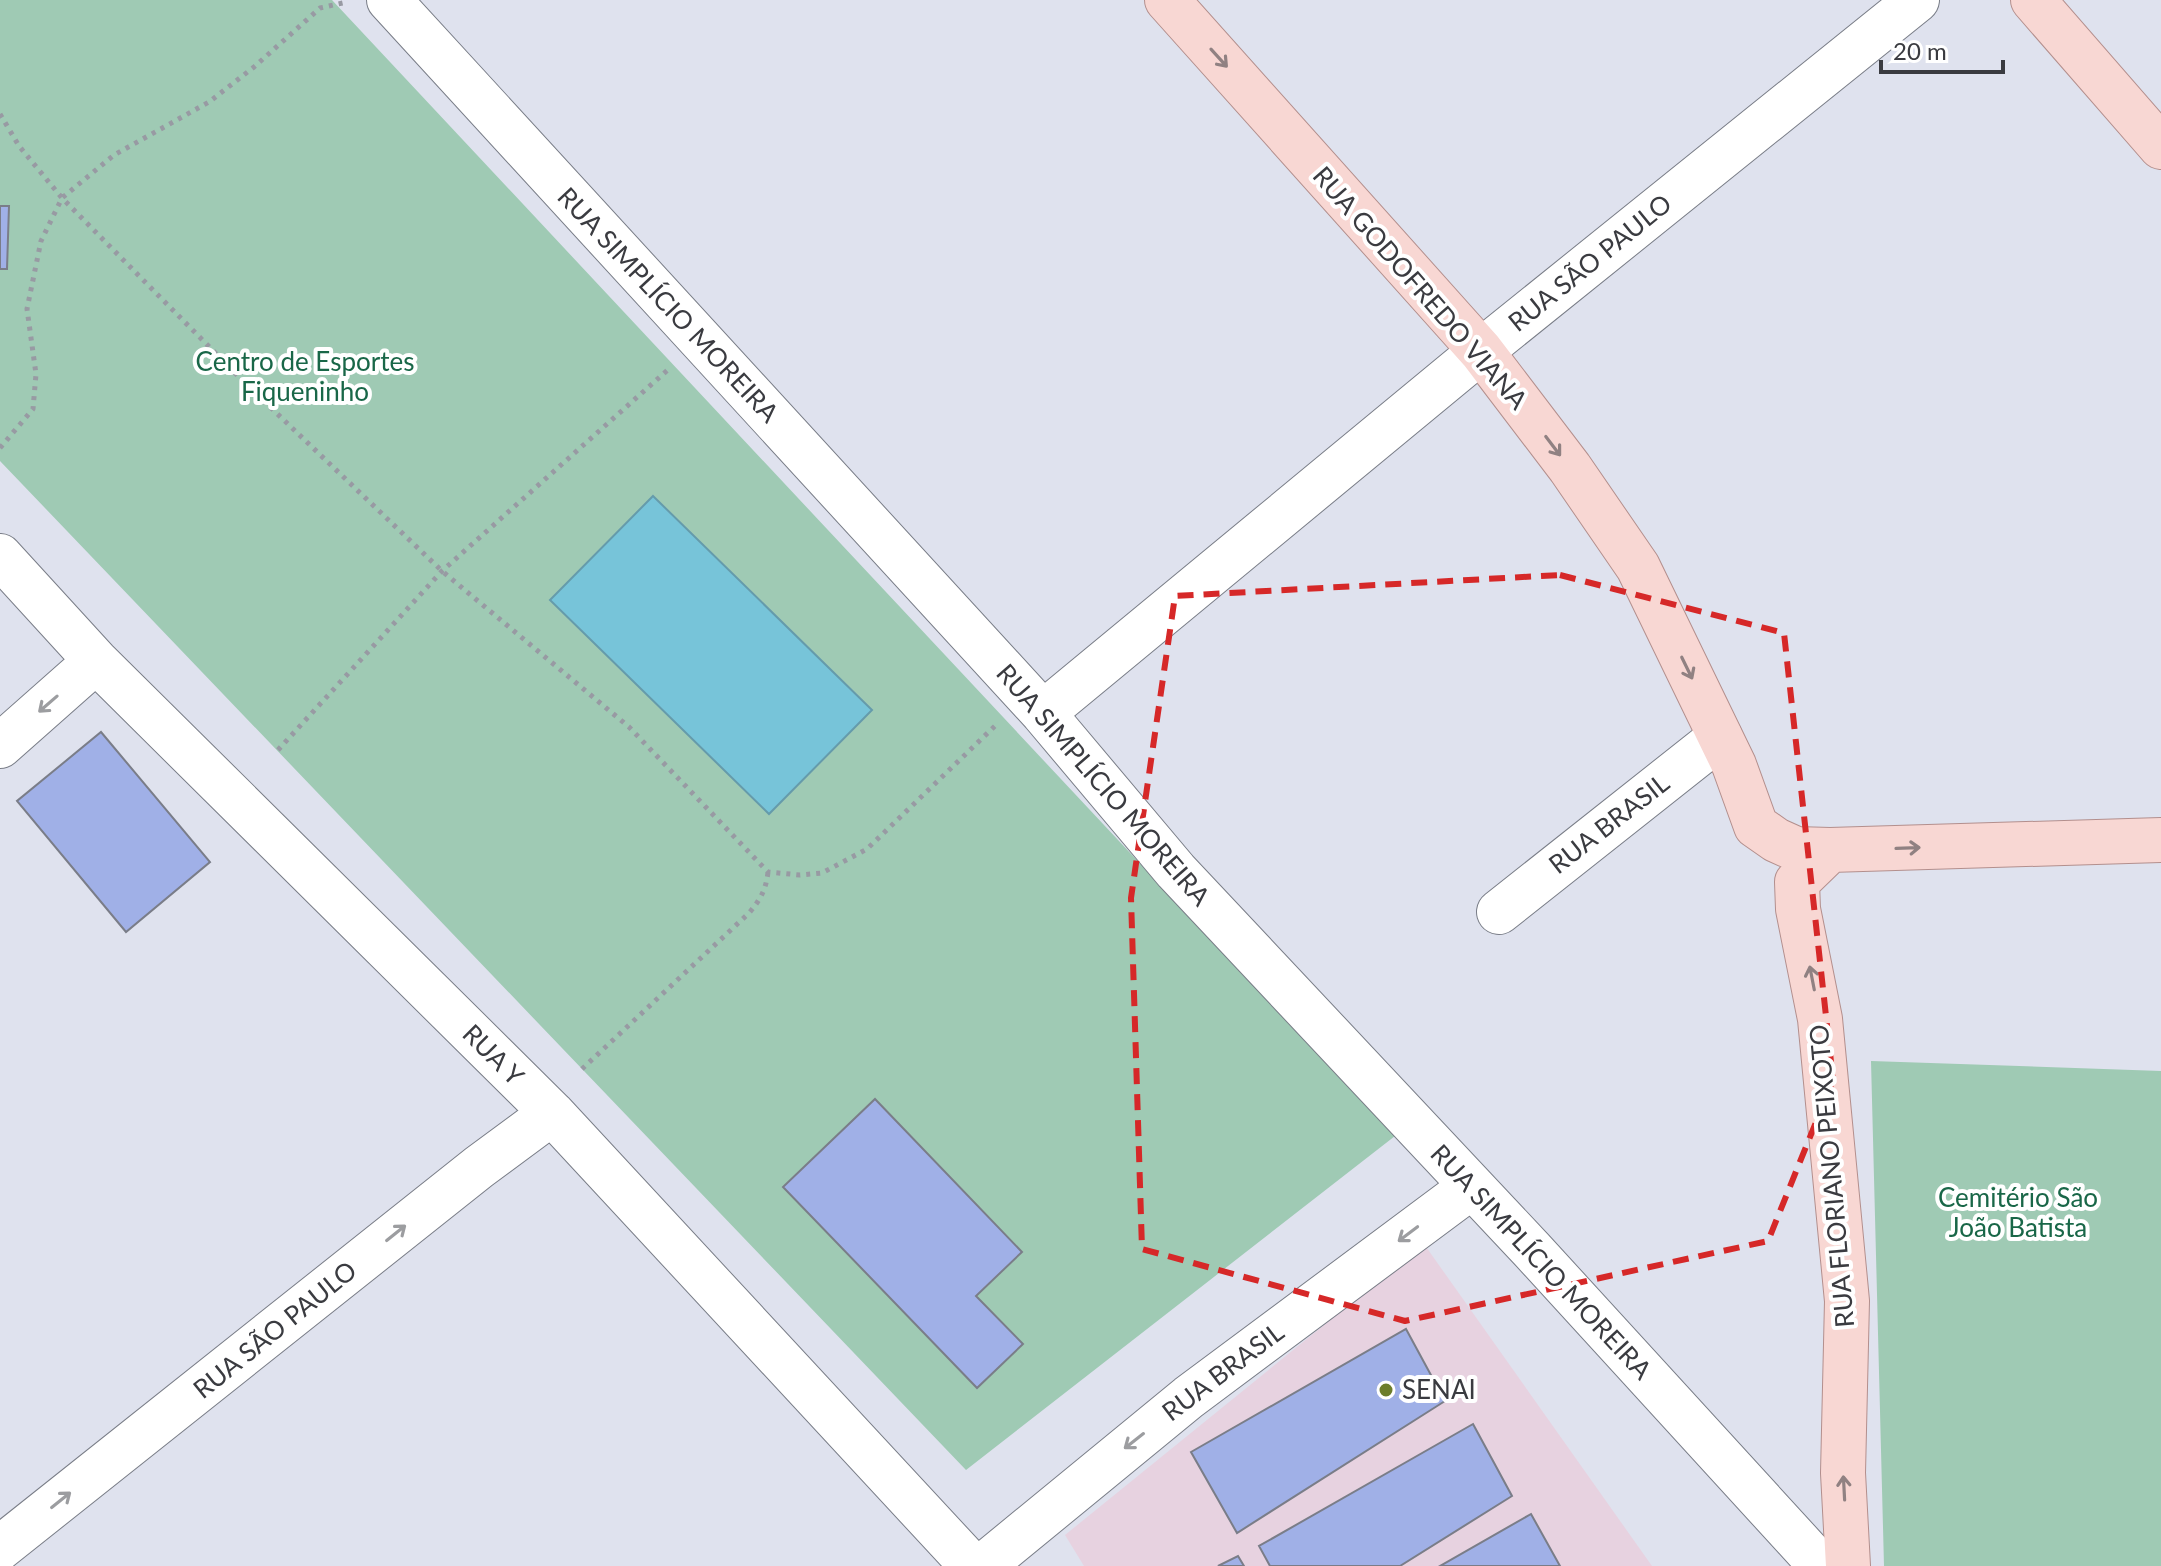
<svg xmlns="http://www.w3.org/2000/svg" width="2161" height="1566" viewBox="0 0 2161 1566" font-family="Lato,sans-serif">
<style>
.education{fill:#e7d2e0}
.green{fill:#9fcab4}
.water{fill:#77c4d9;stroke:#659bab;stroke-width:2}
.building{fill:#a0b0e7;stroke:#7a7d88;stroke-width:2}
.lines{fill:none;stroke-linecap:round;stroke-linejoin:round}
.minor-casing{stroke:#797d87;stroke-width:46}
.major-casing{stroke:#b38f8d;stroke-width:46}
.path{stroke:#989aa3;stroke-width:5;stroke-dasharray:4 6;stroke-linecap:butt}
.minor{stroke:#fff;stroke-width:44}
.major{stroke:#f8d7d3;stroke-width:44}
.oneway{stroke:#908182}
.oneway2{stroke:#9c9da0}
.marked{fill:none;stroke:#d62828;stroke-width:6;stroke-dasharray:16 10;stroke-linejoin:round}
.poi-dot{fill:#6c7d2c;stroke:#fff;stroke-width:3}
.labels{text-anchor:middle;stroke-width:8;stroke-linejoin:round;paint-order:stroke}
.street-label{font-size:26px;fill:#3a3b40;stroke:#fff}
.park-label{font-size:26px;fill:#196748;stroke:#fff}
.poi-label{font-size:26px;fill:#3a3b40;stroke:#fff;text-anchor:start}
</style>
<rect width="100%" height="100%" fill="#dfe2ee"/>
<!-- education -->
<path class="education" d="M1424,1244L1652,1566H1084L1065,1535Z"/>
<!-- green -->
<path class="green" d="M0,0H332L1395,1136L966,1470L0,461Z
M1871,1061L2161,1071V1566H1884Z"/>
<!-- water -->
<path class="water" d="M653,496L872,710L769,814L550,600Z"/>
<!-- building -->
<path class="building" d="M0,206H9L7,269H0Z
M101,732L210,862L126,932L17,801Z
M875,1099L1022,1252L976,1296L1023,1344L977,1388L783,1187Z
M1406,1329L1445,1401L1237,1533L1191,1452Z
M1473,1424L1512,1496L1400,1566H1270L1259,1546Z
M1531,1514L1560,1566H1440Z
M1238,1556L1244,1566H1218Z"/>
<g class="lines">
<defs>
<path id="minor" d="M389,0L1043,713L1176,871L1532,1250L1821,1566
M0,556L96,661L552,1113L972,1566
M1043,713L1481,351L1917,0
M0,746L96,661
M1499,912L1720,737
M0,1548L479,1167L552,1113
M983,1566L1189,1397L1471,1187"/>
<path id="major" d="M1167,0L1481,351L1570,468L1638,567L1734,765L1756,826L1776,840L1796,849L1830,850L2161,840
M2033,0L2161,147
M1830,850L1797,882L1798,909L1820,1019L1847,1301L1843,1473L1848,1566"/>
</defs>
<!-- minor casing -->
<use href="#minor" class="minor-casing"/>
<!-- major casing -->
<use href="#major" class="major-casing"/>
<!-- path -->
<path class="path" d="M0,114L19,146L62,198L246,384L442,571L629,727L768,872L800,875L822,873L867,849L997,724
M0,448L33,409L36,374L27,309L41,241L62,198L114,155L209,102L254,67L320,8L347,2
M278,750L442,571L671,367
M582,1069L749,913C760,900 766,890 768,872"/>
<!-- minor -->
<use href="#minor" class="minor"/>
<!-- major -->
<use href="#major" class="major"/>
</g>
<!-- one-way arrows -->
<defs><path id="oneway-shaft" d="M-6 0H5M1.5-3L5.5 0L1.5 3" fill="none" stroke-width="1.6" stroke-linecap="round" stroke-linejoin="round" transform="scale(2)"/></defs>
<g class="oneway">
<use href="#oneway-shaft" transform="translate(1219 58) rotate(48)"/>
<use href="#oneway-shaft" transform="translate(1553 446) rotate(53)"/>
<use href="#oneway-shaft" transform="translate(1687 668) rotate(64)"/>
<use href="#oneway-shaft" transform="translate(1908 848) rotate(-2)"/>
<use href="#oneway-shaft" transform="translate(1812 978) rotate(-101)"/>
<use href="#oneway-shaft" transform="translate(1844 1488) rotate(-93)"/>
</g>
<g class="oneway2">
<use href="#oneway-shaft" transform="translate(48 704) rotate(139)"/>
<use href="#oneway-shaft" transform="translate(396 1233) rotate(-39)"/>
<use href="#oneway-shaft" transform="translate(1408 1234) rotate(143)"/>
<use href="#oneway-shaft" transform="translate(1134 1441) rotate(142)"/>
<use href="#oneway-shaft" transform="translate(61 1500) rotate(-39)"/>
</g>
<!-- marked area -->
<path class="marked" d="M1560,575L1784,633L1833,1080L1768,1241L1405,1321L1142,1249L1131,898L1175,596Z"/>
<!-- markers -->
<circle class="poi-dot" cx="1386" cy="1390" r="8"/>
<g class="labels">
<!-- street labels -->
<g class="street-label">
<text transform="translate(1590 263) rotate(-39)" y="9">RUA SÃO PAULO</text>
<text transform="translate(1420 288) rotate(49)" y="9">RUA GODOFREDO VIANA</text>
<text transform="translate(668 305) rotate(47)" y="9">RUA SIMPLÍCIO MOREIRA</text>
<text transform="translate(1103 785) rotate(49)" y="9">RUA SIMPLÍCIO MOREIRA</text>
<text transform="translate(1609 824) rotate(-38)" y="9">RUA BRASIL</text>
<text transform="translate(493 1055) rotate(45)" y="9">RUA Y</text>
<text transform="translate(1832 1176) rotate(-95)" y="9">RUA FLORIANO PEIXOTO</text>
<text transform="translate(1541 1262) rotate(47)" y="9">RUA SIMPLÍCIO MOREIRA</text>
<text transform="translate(275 1330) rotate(-39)" y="9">RUA SÃO PAULO</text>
<text transform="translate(1223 1372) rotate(-37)" y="9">RUA BRASIL</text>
</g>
<!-- park labels -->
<g class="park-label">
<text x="305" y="371">Centro de Esportes<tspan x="305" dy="30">Fiqueninho</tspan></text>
<text x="2018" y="1207">Cemitério São<tspan x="2018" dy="30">João Batista</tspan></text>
</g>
<!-- poi labels -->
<g class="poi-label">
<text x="1402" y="1399">SENAI</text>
</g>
</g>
<!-- scale -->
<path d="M1881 60v12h122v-12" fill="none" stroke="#3a3b40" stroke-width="4"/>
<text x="1893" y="60" font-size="24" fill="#3a3b40" stroke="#ffffff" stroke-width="6" paint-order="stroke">20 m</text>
</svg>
